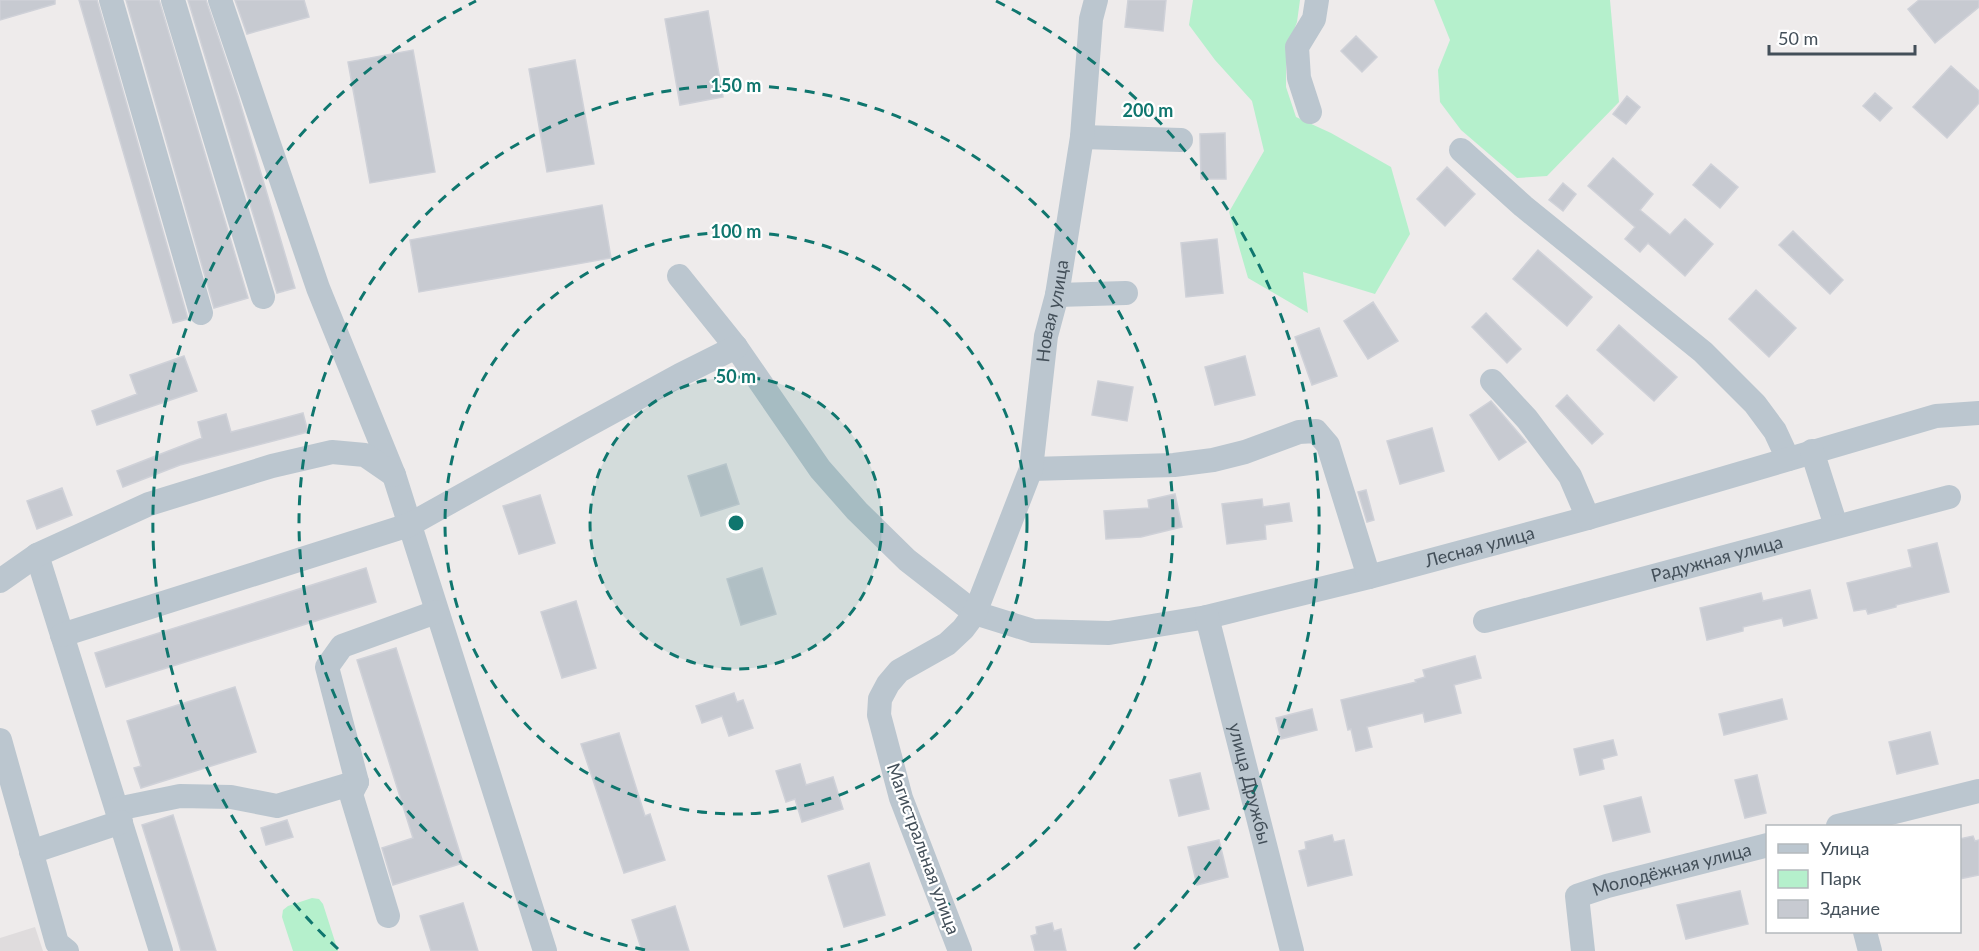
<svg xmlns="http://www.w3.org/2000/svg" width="1979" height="951" viewBox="0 0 1979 951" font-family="Lato,sans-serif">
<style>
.education{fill:#dfdcdd}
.green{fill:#b5f0cc}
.building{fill:#c7cad1;stroke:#cfd1d8;stroke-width:1.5}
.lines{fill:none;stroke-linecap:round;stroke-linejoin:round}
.minor{stroke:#bbc6cf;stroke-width:24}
.ring{fill:none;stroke:#0f766e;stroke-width:3;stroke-dasharray:10 8}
.labels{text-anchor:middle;stroke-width:4.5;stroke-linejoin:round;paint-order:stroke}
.street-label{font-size:18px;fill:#434f59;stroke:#fff}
.centre{fill:#0f766e;stroke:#fff;stroke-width:3}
.ring-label{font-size:18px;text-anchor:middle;font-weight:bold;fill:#0f766e;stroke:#fff;stroke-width:4.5;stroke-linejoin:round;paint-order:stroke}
</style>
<rect width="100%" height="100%" fill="#eeebeb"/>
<!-- education -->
<path class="education" d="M35,927L43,951H0V938Z"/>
<!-- green -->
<path class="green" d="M1193,0H1300L1297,22L1286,51V87L1296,117L1331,133L1391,167L1410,234L1375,294L1303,272L1308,313L1248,278L1229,212L1264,151L1252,101L1215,60L1189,25Z
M1434,0H1610L1619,102L1547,176L1517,178L1461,130L1440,102L1438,70L1450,40Z
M312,898L319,899L323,904L338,951H293L282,917L283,910L288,906Z"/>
<!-- building -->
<path class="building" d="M0,0H55V4L0,20Z
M79,0H97L188,319L173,323Z
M126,0H159L248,298L214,308Z
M188,0H206L238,96L295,288L277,293Z
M235,0H304L309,17L247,34Z
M1128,0H1166L1163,31L1125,27Z
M1919,0H1979V7L1935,43L1908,9Z
M708,11L723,97L680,105L665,19Z
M1356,36L1377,57L1362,72L1341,51Z
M413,50L435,172L370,183L348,62Z
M575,60L594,164L547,172L529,69Z
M1951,66L1979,91V103L1947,138L1913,107Z
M1875,93L1892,108L1880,121L1863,106Z
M1627,96L1640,107L1626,124L1613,114Z
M1225,133L1226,179H1201L1200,134Z
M1613,158L1653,194L1640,210L1670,235L1685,219L1713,244L1685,276L1648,243L1640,252L1625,239L1635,227L1588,186Z
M1711,164L1738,187L1720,208L1693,185Z
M1447,167L1475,194L1445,226L1417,199Z
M1563,183L1576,194L1563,211L1549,200Z
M602,205L611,258L419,292L410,240Z
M1793,231L1843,280L1830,294L1779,245Z
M1217,239L1223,293L1186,297L1181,243Z
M1538,250L1592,297L1567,326L1513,279Z
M1756,290L1796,328L1769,357L1729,319Z
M1373,302L1398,341L1368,359L1344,321Z
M1486,313L1521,349L1507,363L1472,327Z
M1619,325L1677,377L1654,401L1597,350Z
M1319,328L1337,376L1312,385L1295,337Z
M184,356L197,391L97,425L92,411L137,394L130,375Z
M1245,356L1255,395L1215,405L1205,367Z
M1098,381L1133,387L1127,421L1092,415Z
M1567,395L1603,434L1592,444L1556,406Z
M1491,401L1526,442L1499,460L1470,415Z
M303,413L308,432L180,465L123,487L117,471L202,438L198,422L226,414L231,432Z
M1432,428L1444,471L1400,484L1387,441Z
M726,464L739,504L701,516L688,476Z
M62,488L72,515L37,529L27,501Z
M1366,490L1374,520L1367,522L1358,492Z
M1175,494L1182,527L1141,537L1106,539L1104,511L1149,508L1148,500Z
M540,495L555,543L519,554L503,506Z
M1262,499L1263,507L1289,503L1292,521L1265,525L1266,539L1227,544L1222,504Z
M1937,543L1949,592L1896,605V607L1868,614L1866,609L1854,611L1847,583L1912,567L1908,550Z
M366,568L376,602L106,687L95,653Z
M762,568L776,614L741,625L727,579Z
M1810,590L1817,618L1784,626L1782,618L1743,627V631L1707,640L1700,608L1761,593L1763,601Z
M576,601L596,668L562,678L541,612Z
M396,648L463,863L393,885L382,848L413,838L357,660Z
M1475,656L1481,678L1454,685L1461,713L1425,722L1423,713L1367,727L1372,747L1356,751L1351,729L1348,730L1341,700L1416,682L1415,680L1425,677L1423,670Z
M235,687L256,752L141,788L134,768L141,766L127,721Z
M734,693L737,702L743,700L753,728L729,736L722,716L702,723L696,706Z
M1782,699L1787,719L1724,735L1719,714Z
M1312,709L1317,730L1281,739L1276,718Z
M1930,732L1938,764L1897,774L1889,742Z
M619,733L645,816L650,814L665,860L624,873L581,744Z
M1613,740L1617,755L1602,759L1604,769L1580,775L1574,749Z
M800,764L806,785L833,777L843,809L802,822L795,799L786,802L776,771Z
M1200,773L1209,809L1179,816L1170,780Z
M1757,775L1766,813L1745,818L1735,780Z
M1641,797L1650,832L1613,841L1604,806Z
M173,815L216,951H181L177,937L142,825Z
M287,820L293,837L266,845L261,828Z
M1332,835L1334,842L1344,840L1352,875L1308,886L1299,851L1306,849L1305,842Z
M1973,836L1975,841L1979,840V875L1959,879V839Z
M1219,840L1228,877L1197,885L1188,847Z
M869,863L885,915L844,927L828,876Z
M1740,891L1748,924L1686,939L1677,905Z
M463,903L478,951H431L420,916Z
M675,906L689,951H642L632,920Z
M1052,923L1054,931L1061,929L1066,951H1035L1031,936L1037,934L1036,927Z"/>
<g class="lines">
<!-- minor -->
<g class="minor">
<path d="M111,0L201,313"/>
<path d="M173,0L263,297"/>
<path d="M220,0L318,288L394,475L545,951"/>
<path d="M1310,112L1299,78L1297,47L1314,19L1317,0"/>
<path d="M1082,137L1181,140"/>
<path d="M1461,150L1523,206L1703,352L1755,404L1775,431L1788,459"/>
<path id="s1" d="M679,276L736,347L820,469L857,511L907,560L975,613L1033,631L1109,633L1207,617L1369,577L1588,518L1936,416L1979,413"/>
<path d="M1057,295L1126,293"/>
<path d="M1492,381L1527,419L1570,476L1588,518"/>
<path d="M1812,451L1836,526"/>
<path d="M1031,469L1174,465L1213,460L1245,452L1299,432L1316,431L1328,445L1369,577"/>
<path d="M37,555L161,951"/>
<path d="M0,581L37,555L149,504L272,466L332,452L365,455L394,475"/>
<path id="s2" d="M1207,617L1292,951"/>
<path id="s3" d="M1485,621L1949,497"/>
<path d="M62,635L409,525L581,429L680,375L736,347"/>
<path d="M0,740L57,943L67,951"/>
<path d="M117,809L180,796L231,797L277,806L357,782"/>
<path d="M1838,826L1979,791"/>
<path d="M31,852L121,822"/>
<path d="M388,916L351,794L357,782L327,667L342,646L436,612"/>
<path d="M1865,932L1870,951"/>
<path id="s4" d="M960,951L901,798L879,715L880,699L888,684L899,671L947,644L963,629L975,613L1031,469L1046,336L1057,295L1082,137L1091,19L1096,0"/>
<path id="s5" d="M1583,951L1577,896L1607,886L1768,845"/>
</g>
</g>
<!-- distance rings -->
<circle cx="736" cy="523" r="146" fill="#0f766e" fill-opacity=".12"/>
<g class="ring">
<circle cx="736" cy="523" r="146"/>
<circle cx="736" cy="523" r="291"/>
<path d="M645 950A437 437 0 1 1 827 950"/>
<path d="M338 949A583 583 0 0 1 476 1M996 1A583 583 0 0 1 1134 949"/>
</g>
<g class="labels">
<!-- street labels -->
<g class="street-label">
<text dy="6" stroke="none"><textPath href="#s4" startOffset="711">Новая улица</textPath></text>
<text dy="6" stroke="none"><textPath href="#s1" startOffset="969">Лесная улица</textPath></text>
<text dy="6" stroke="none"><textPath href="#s3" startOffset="240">Радужная улица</textPath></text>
<text dy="6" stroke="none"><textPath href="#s2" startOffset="172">улица Дружбы</textPath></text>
<text transform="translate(923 849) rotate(70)" y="6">Магистральная улица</text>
<text dy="6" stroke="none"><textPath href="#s5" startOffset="154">Молодёжная улица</textPath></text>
</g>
</g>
<circle cx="736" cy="523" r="9" class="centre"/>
<g class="ring-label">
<text x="736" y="92">150 m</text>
<text x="1148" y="117">200 m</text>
<text x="736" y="238">100 m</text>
<text x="736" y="383">50 m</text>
</g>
<!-- legend -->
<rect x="1766" y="825" width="195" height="108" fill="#ffffff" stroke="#b4b9bd" stroke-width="1.5"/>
<rect x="1778" y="844" width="30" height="9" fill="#bbc6cf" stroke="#b4b9bd" stroke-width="1.5"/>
<text x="1820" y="855" font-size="18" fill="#434f59">Улица</text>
<rect x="1778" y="870" width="30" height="18" fill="#b5f0cc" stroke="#b4b9bd" stroke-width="1.5"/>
<text x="1820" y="885" font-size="18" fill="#434f59">Парк</text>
<rect x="1778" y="900" width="30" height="18" fill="#c7cad1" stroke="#b4b9bd" stroke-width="1.5"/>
<text x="1820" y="915" font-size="18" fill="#434f59">Здание</text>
<!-- scale -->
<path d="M1769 45v9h146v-9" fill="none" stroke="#434f59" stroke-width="3"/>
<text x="1778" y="45" font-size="18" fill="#434f59" stroke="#ffffff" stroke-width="4.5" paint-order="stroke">50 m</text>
</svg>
